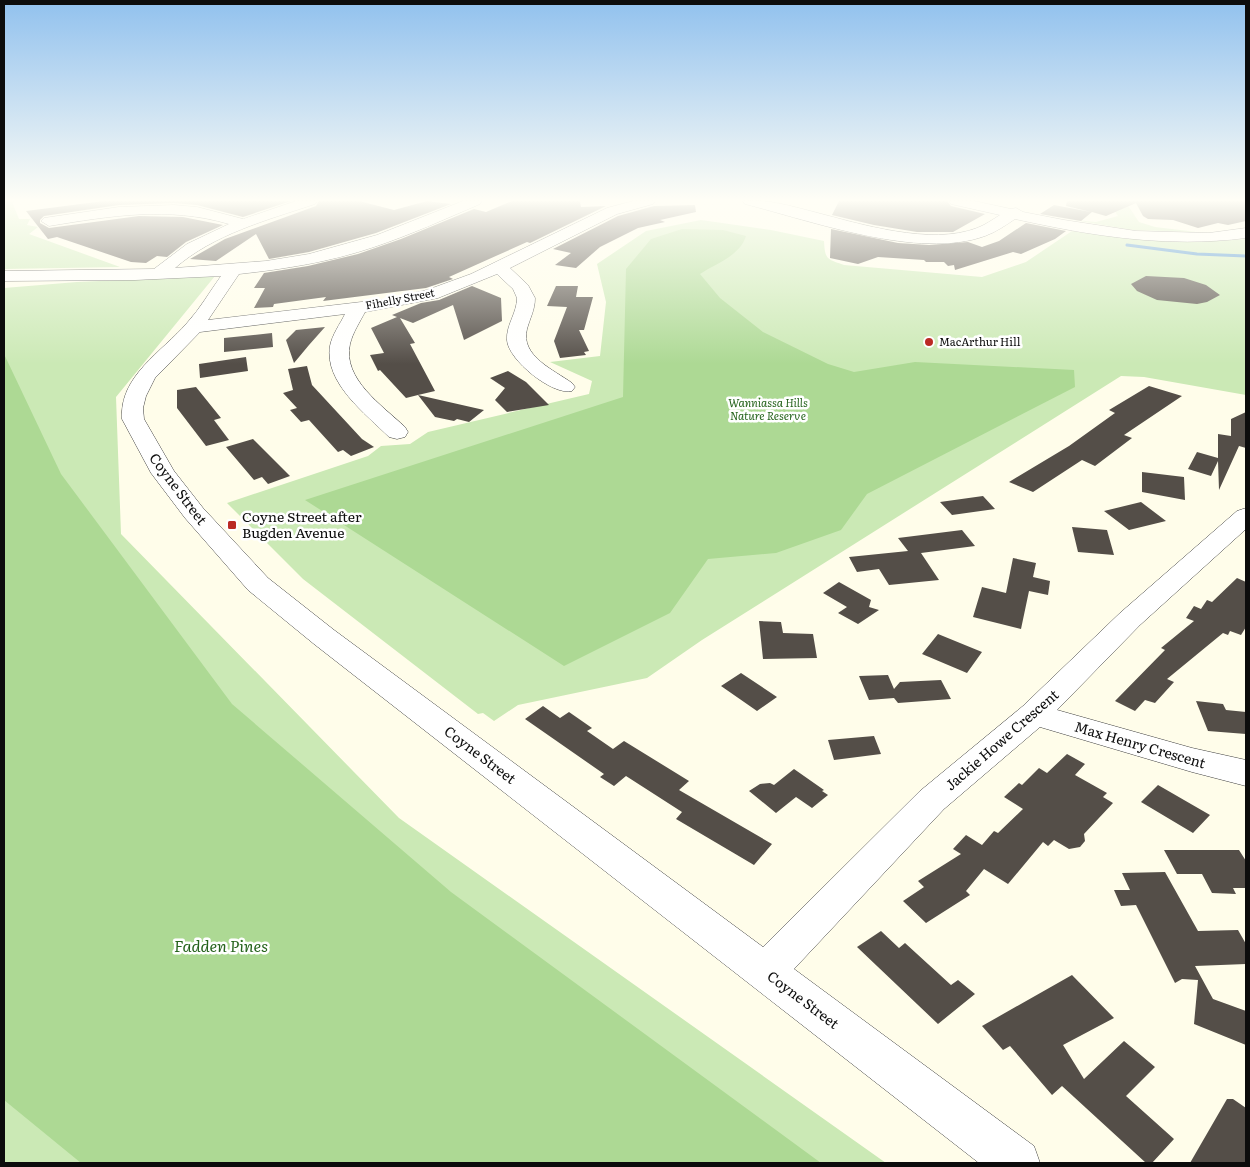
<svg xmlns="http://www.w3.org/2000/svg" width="1250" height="1167" viewBox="0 0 1250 1167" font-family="Literata,serif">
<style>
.green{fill:#cbe9b5}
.forest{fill:#add994}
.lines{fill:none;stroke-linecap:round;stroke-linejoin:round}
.stream{stroke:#3684cd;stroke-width:3}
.building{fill:#544e48}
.minor-casing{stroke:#3f3f3f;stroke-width:1}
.minor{fill:#fff;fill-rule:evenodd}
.poi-dot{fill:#bb2a24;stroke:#fff;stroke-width:2}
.labels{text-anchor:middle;stroke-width:5;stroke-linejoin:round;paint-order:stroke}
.far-street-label{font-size:11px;fill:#0c0c0c;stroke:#fff}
.far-poi-label{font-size:11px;fill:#0c0c0c;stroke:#fff;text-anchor:start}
.far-park-label{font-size:11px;font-style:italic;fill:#25631c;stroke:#fff}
.street-label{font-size:14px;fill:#0c0c0c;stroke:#fff}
.poi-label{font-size:14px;fill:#0c0c0c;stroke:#fff;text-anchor:start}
.near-park-label{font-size:16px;font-style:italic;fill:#25631c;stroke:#fff}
</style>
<rect width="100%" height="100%" fill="#fffdea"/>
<!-- green -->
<path class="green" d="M4,201H14L13,204L19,219H30L27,225L38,227L29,234L120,267L4,269Z
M1108,201H1125L1139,222L1155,227L1197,232L1132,230L1074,220L1096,222L1118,216Z
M701,220L771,230L824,241C825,260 827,259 844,265L982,277L1026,262L1072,231C1130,239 1188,245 1246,239V395L1144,377L1121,376L702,640L647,678L518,705L494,721L483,713L478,714L303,579L227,503L368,456L381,446L410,444L428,432L589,394L592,381L550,362L600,356L606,302L597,264L646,231Z
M215,276L116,397L121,534L399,818L886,1163H4V288L77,282Z"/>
<!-- forest -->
<path class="forest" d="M682,229L723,230L746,236C740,256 715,264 700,274L720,298L763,332L828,364L854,372L915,362L1074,370L1075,387L867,494L841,530L776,553L708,559L670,613L564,666L305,500L623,397L626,269L651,239Z
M4,354L61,474L232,704L451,892L821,1163H81L4,1100Z"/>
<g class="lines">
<!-- stream -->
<path class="stream" d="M1127,245L1197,254L1246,256"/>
</g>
<!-- building -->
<path class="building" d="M104,201H291L243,217L197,205L174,203L119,205L44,216L40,220V223L49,228L139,216L183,217L223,225L186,242L167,257L157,256L146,263L131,262L57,237L48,239L26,211Z
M319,201H359L394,210L427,201L451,204L376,233L309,252L269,259L256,234L216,261L190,259L225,239L316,206Z
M512,201H580L581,207L606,206L530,243L527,242L449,277L453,279L426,288L323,301L326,297L274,304L273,307L254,308L265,288H254L264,273L308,266L358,254L401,239L474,209L486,212Z
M839,201H947L951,206L985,214L953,232H917L874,225L832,215Z
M1067,201H1246V221L1228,225L1218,223L1198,228L1173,220L1148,219L1143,216L1136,203L1106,216L1092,212L1081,221L1040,214L1054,205L1091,212L1066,206Z
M695,205L696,212L660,220L665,222L638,228L600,247L576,268L555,265L571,253L553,249L618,216L654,206Z
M1026,223L1066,231L1055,239L1021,254L1013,252L955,270L954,265L948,266L944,262H926L924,260L878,257L858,264L830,258L831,229L898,243L929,245L968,242L982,247L999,241Z
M1146,276L1184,278L1206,285L1220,295L1207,302L1197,304L1157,300L1137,291L1131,284Z
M472,286L501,298L502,321L464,340L453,305L413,323L400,318L415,343L410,344L435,391L418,395L484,410L469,422L457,419L454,421L435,417L418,395L406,398L380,370L378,371L370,355L384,353L371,328L397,317L392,315L421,303L439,300Z
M556,286H578L576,297H593L584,330H579L589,351L584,352L586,355L560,358L554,341L567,307L547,306Z
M325,327L309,345L294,363L286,340L296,330Z
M272,333L273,347L224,352V338Z
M246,357L248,371L200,378L199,364Z
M307,366L312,385L362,439L374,447L351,456L343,450L338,452L309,420L301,422L290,410L297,408L283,393L293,390L288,369Z
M508,371L526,382L549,405L507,412L495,400L505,388L490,378Z
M1149,386L1182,396L1124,435L1132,438L1095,466L1082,460L1033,492L1009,482L1069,446L1115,413L1109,410Z
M196,387L221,418L214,420L229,440L206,446L177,408V390Z
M1246,412V448L1239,446L1219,490L1218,461L1211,476L1188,469L1197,452L1218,458V434L1231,436V419Z
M253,439L290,476L268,484L262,477L254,480L226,447Z
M1142,472L1184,477L1185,500L1142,492Z
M983,496L995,509L952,515L940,502Z
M1141,502L1166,521L1129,530L1104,511Z
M1072,527L1107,530L1114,555L1078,552Z
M962,530L975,546L921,553L939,580L889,585L879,569L857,572L849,557L908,551L898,538Z
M1013,558L1036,563L1033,577L1050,581L1048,595L1029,591L1021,629L973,617L982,587L1006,593Z
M1237,578L1246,582V627L1241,635L1230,631L1228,635L1223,633L1167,679L1174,682L1155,703L1145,700L1135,711L1115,701L1165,650L1161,648L1194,621L1186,618L1194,606L1201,609L1207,600L1212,602Z
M839,582L871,600L869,607L879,610L858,624L838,613L847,607L823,593Z
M759,621L781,622L783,633L813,634L817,658L763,659Z
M938,634L982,652L967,673L922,654Z
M741,673L777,697L757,711L721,686Z
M888,675L894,689L900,682L941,680L951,699L898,703L894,698L869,700L859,676Z
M1196,701L1223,704L1226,710L1246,712V734L1208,731Z
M543,706L560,718L569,712L592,728L587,731L613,749L624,741L689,781L679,790L772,844L754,865L676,819L682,812L626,776L614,786L600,777L604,774L525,719Z
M874,736L881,754L834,760L828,740Z
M1067,754L1085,764L1075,775L1107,793L1103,797L1113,803L1084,834L1085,841L1080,847L1069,849L1054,840L1048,846L1043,842L1008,884L984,869L966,891L970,895L926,923L903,901L924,887L918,881L961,854L953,849L966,835L982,845L994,831L998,833L1023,809L1004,797L1019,783L1022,785L1039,768L1047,773Z
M794,769L824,790L822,791L828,795L812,808L796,797L776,813L749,791L760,784L770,783L774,785Z
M1158,785L1210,815L1193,833L1141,802Z
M1164,850H1239L1246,861V888H1233L1236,894L1212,893L1202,874H1177Z
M1165,872L1198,931L1238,930L1246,944V964L1195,966L1213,999L1246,1011V1045L1194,1024L1198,980L1182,979L1175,983L1136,905L1121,906L1114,890H1130L1122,873Z
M881,931L899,948L905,943L951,985L958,980L975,994L938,1024L857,947Z
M1072,975L1114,1018L1063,1045L1084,1079L1124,1041L1155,1067L1126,1096L1174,1139L1152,1163H1146L1062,1086L1052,1095L1010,1046L1003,1050L982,1026Z
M1227,1099H1233L1246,1108V1163H1190Z"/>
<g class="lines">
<defs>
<path id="minor" d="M296,201H317L315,204C267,220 214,234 175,268L266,261L309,254L377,235L463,201H482L480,204C445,219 410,235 374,247C330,262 285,269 239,274L208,320L387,299L427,290L471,274L607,208L633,201H655L653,204L617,214L510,268L528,285L535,298C535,310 530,318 527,329C520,356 554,370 572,383L575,387L572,391C553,396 508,360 507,340C506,325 517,313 517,298L513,289L497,274L438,298L365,312C360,322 353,332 350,344C342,379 383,406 405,427L408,432L405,437L397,439L389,437C366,414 324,383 330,346C332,335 340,324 345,314L200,332L155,378L146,396L143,408L144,419L174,471L203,508L268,578L334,630L763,947L920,791L1023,706L1120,613L1237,511L1246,508V529L1140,625L1057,710L1192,748L1246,760V786L1192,772L1040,727L944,809L794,969L1034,1146L1040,1163H979L314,644L248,590L185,518L151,473L122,419C119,376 162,352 187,323C200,309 210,291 221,276L135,280L4,281V271L154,269L187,244L229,224C167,206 111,216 49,226L41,221L44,218L119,207L174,205L197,207L243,219Z
M743,201C768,199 790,206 814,212C860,224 931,246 977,228C985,225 992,220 1000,215L951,204L949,201H974L1011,209L1016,208L1023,212L1064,220L1136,231L1209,233L1246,228V238C1167,248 1092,236 1015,219C1006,225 996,232 985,236C919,260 812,221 745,204Z"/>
</defs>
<!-- minor casing -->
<use href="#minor" class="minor-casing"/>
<!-- minor -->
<use href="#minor" class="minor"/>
</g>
<!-- sky -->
<linearGradient id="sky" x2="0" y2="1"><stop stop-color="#91c1ee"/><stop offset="0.55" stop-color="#fffef6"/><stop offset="1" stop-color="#fffef6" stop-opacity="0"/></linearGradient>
<rect width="1250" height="364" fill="url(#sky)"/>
<!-- markers -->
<g class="poi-dot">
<circle cx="929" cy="342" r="5"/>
<rect x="227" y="520" width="10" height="10" rx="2.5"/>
</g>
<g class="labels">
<!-- far-street labels -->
<g class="far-street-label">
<text transform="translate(400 299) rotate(-11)" y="4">Fihelly Street</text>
</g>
<!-- far-poi labels -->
<g class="far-poi-label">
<text x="939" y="346">MacArthur Hill</text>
</g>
<!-- far-park labels -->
<g class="far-park-label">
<text x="768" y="407">Wanniassa Hills<tspan x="768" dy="13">Nature Reserve</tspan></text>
</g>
<!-- street labels -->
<g class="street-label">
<text transform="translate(178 489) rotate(53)" y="5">Coyne Street</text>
<text transform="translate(1002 740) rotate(-41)" y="5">Jackie Howe Crescent</text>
<text transform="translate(1140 745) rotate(16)" y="5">Max Henry Crescent</text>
<text transform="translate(480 755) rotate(37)" y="5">Coyne Street</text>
<text transform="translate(803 1000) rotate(37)" y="5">Coyne Street</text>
</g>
<!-- poi labels -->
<g class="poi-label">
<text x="242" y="522">Coyne Street after<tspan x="242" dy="16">Bugden Avenue</tspan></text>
</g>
<!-- near-park labels -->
<g class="near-park-label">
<text x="221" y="952">Fadden Pines</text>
</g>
</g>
<!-- border -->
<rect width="1250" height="1167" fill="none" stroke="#0c0c0c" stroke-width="10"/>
</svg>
